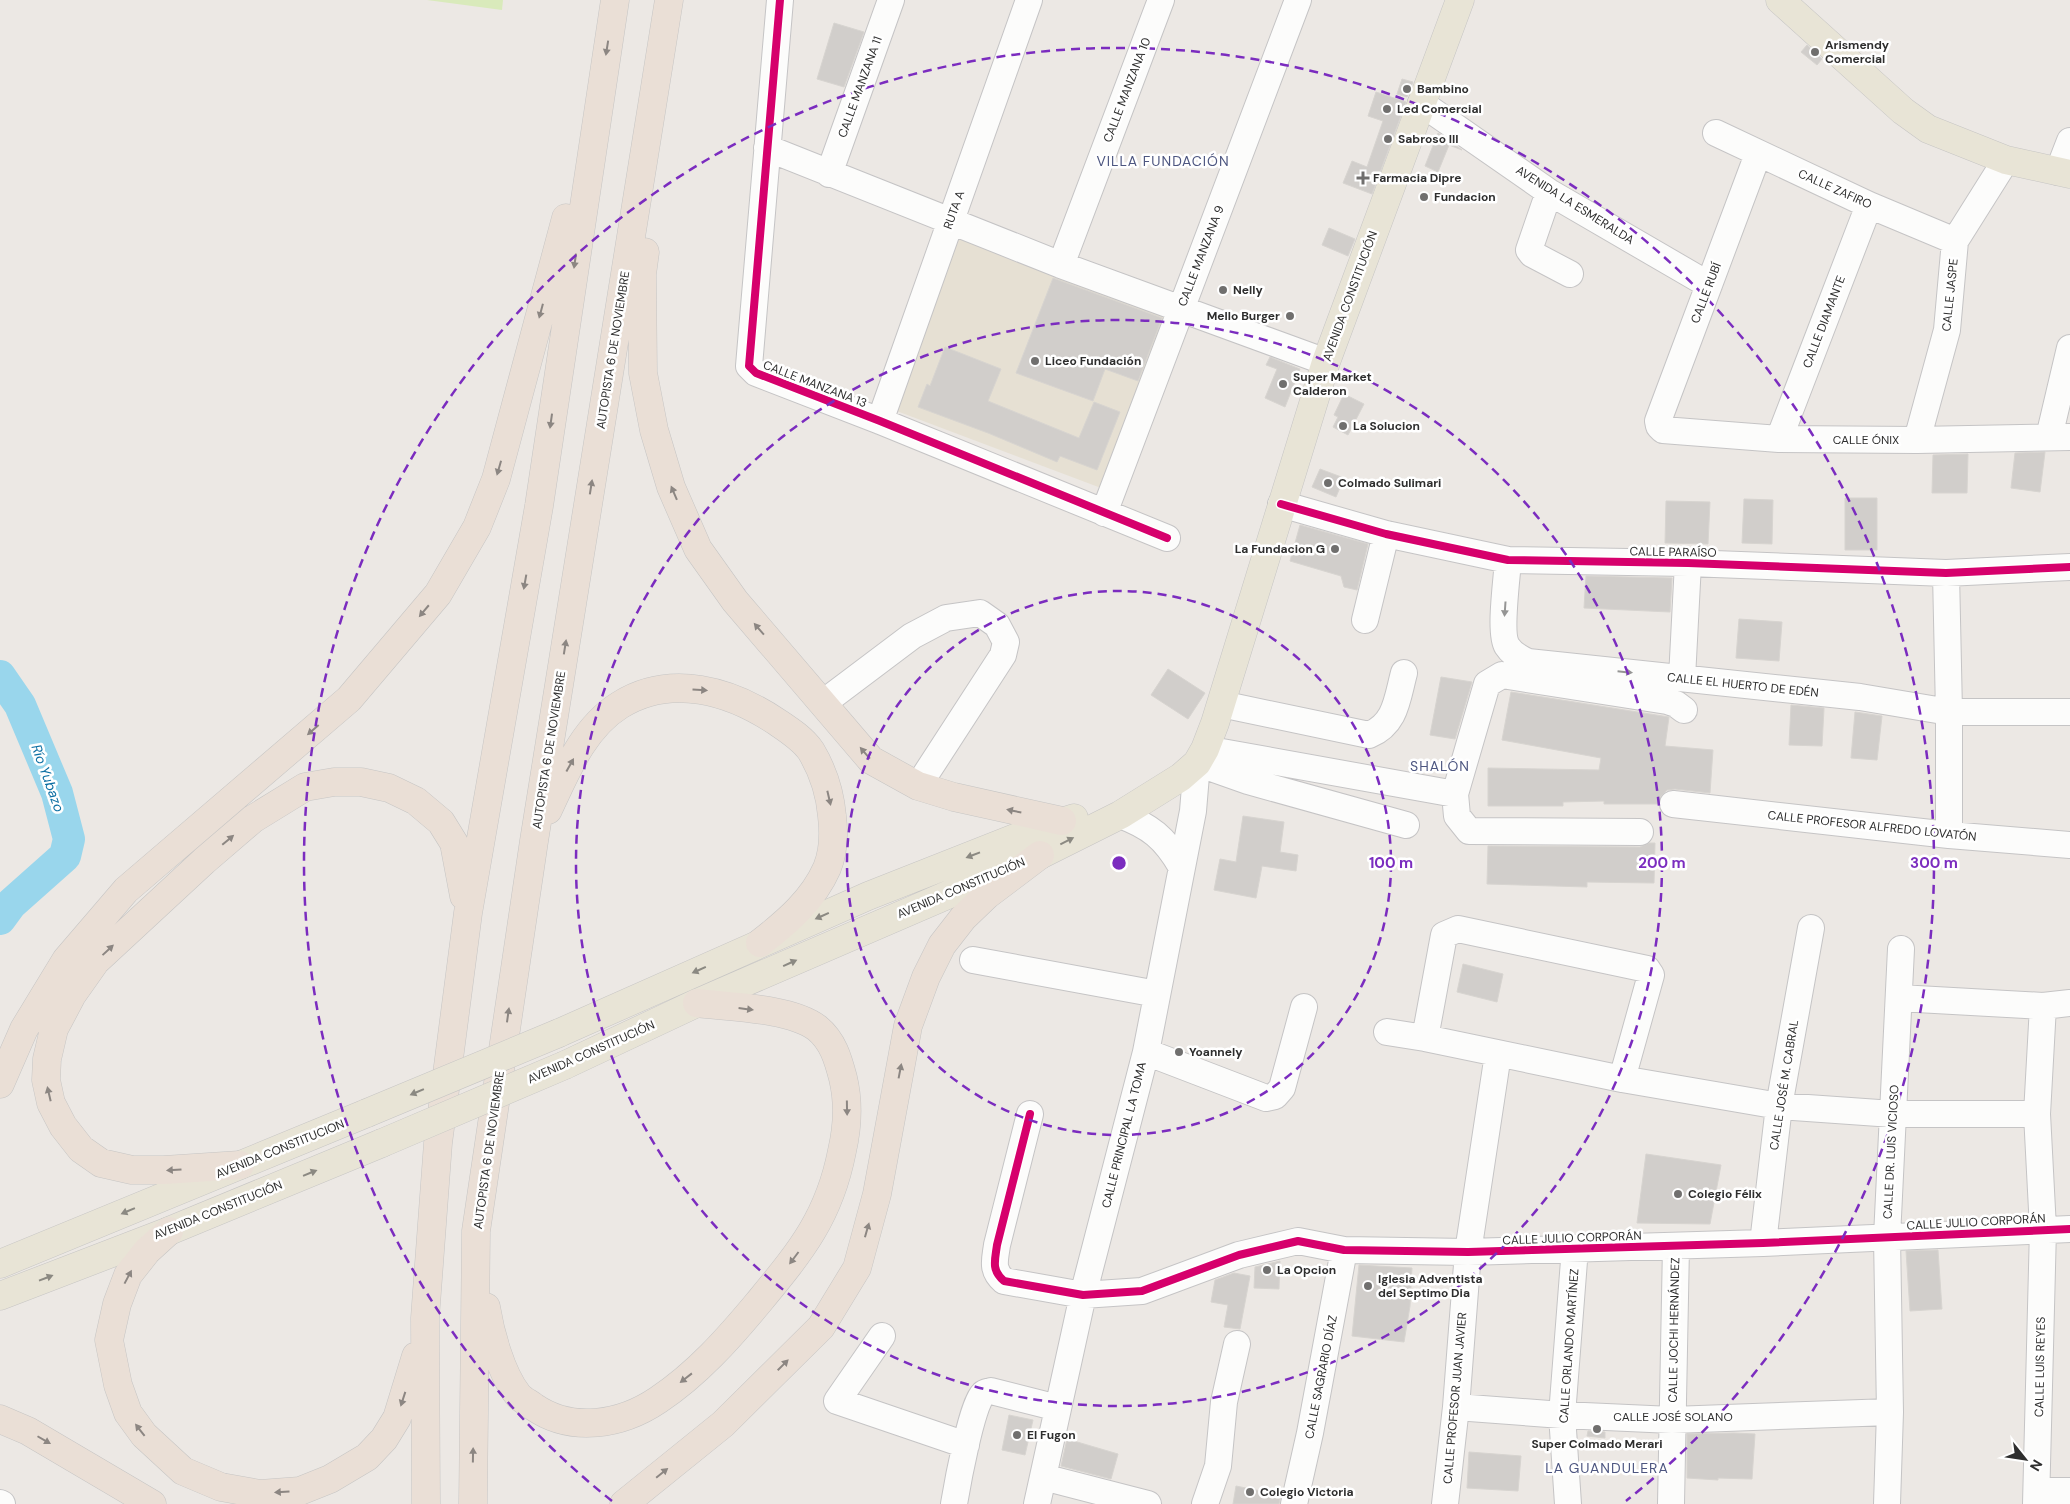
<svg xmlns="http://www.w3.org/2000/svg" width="2070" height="1504" viewBox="0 0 2070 1504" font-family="'DM Sans',sans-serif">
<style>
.education{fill:#e6e0d3}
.pitch{fill:#d9eabb}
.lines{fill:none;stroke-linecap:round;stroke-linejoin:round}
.river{stroke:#99d6ec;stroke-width:32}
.building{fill:#d1cecb;stroke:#d7d4d0}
.minor-casing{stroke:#c5c4c5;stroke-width:28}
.major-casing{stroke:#c6c5c4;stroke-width:29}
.highway-casing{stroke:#c6c5c4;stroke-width:29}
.minor{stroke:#fcfcfb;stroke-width:26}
.major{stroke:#e8e4d6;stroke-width:28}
.highway{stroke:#eadfd6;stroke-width:28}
.major-bridge-casing{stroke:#c6c5c4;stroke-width:29;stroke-linecap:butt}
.major-bridge{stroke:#e8e4d6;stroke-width:28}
.cycleway-casing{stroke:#fff;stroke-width:11}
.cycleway{stroke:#d6006c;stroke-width:8}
.oneway{fill:#8c8682}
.oneway2{fill:#959594}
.oneway3{fill:#8b8982}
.ring{fill:none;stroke:#7b2cbf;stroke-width:2.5;stroke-dasharray:9 6}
.poi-dot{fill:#706f6e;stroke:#fff;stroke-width:2}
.labels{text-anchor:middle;stroke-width:5;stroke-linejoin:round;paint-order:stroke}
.poi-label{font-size:12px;font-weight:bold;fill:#2e2e2e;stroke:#fff;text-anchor:start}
.street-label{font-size:12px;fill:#2e2e2e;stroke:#fff}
.neighbourhood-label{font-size:14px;letter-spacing:1px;fill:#4d5680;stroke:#fff}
.water-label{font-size:14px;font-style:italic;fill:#0d6fa3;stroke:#fff}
.centre{fill:#7b2cbf;stroke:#fff;stroke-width:2.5}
.ring-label{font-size:15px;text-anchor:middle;font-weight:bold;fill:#7b2cbf;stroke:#fff;stroke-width:5;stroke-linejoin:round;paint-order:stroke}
</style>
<rect width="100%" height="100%" fill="#ece8e4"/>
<!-- education -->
<path class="education" d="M962,230L1177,311L1109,491L894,410Z"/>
<!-- pitch -->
<path class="pitch" d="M427,0H503L502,10Z"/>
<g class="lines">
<!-- river -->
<path class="river" d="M0,676L20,705L57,793L69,839L65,856L11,904L0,919"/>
</g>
<!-- building -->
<path class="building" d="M834,23L864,32L844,87L817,79Z
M1807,45L1822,59L1817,65L1801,52Z
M1402,79L1413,82L1407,97L1397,94Z
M1376,92L1406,102L1372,194L1343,183L1352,161L1367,167L1383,121L1368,116Z
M1438,133L1462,150L1449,145L1438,172L1425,166Z
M1329,228L1355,239L1348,256L1322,245Z
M1053,278L1162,318L1138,381L1105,369L1093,401L1016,373Z
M945,347L1001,369L988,401L1079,438L1094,402L1120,412L1097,470L1060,456L1057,462L988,433L918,407L927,384L930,386Z
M1270,357L1300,369L1285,407L1265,398L1277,369L1266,365Z
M1344,394L1364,404L1348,435L1333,427L1338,417L1334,415Z
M2045,452L2040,492L2011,488L2015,453Z
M1968,454L1967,493H1932L1933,455Z
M1320,469L1344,478L1336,497L1312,487Z
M1845,498H1877V550H1845Z
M1744,499L1773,500L1772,544L1742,543Z
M1666,501L1710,502L1708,544L1665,543Z
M1300,525L1368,544L1357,590L1344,587L1341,576L1290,561Z
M1586,576L1672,578L1670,612L1584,608Z
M1739,619L1782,622L1779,661L1736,658Z
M1168,669L1205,693L1188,719L1151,695Z
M1441,677L1472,682L1455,739L1430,735Z
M1511,692L1669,717L1665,746L1713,750L1710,793L1675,789L1667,790L1661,796L1658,804H1604V801L1563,802V806H1488V768L1599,770L1601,758L1502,740Z
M1791,705L1824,708L1822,746L1789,745Z
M1855,712L1882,716L1877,760L1851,758Z
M1243,816L1284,822L1280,852L1298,855L1296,871L1262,866L1256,898L1214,890L1220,859L1236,862Z
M1649,843H1655L1654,883L1587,882V887L1487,884L1488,846L1640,847Z
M1463,964L1503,974L1497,1002L1457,992Z
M1646,1154L1721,1165L1710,1224L1637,1223Z
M1938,1250L1942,1309L1910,1311L1906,1251Z
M1280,1261L1279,1289L1254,1288L1255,1267Z
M1359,1265L1412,1268L1410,1306L1404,1342L1352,1336Z
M1234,1273L1250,1276L1240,1329L1224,1327L1228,1305L1211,1302L1215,1280Z
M1009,1415L1033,1420L1025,1455L1002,1450Z
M1588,1431L1605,1432V1438L1587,1436Z
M1734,1433L1755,1434L1752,1479L1718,1478V1480L1687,1478V1434Z
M1067,1439L1118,1454L1111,1479L1061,1466Z
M1469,1452L1521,1456L1518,1491L1467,1488Z
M1236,1486L1281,1495L1279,1504H1233Z"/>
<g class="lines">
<defs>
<path id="minor" d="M780,0L749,366L756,373L880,421L1167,538
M1421,103L1549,192L1709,285
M1716,133L1869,205L1955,241
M767,148L1061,265L1326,362
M1758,154L1658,421L1659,426L1663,430L1779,439L1917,440L2070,437
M2058,172L2070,141
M829,174L891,0
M1549,192L1529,250L1532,254L1570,274
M1061,265L1161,0
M880,421L1029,0
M2049,437L2070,348
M1779,439L1869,205
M1917,440L1947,330L1955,241L2006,160
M1281,504L1386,534L1508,560L1688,563L1946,573L2070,567
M1104,513L1298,0
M1508,560C1507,578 1499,633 1507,646C1512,654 1519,658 1528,662L1860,697L1949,712H2070
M1946,573L1949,712V835
M1365,620L1386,534
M1682,678L1688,563
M823,703L912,636L946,618L980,613L997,625L1006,642L1003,655L918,786
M1221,704L1369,735C1396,724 1397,699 1404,673
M1205,749L1455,794
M1673,804L1949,835L2070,845
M1120,815C1150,826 1165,838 1181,866
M1640,832L1469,831L1457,816L1455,794L1487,684L1502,675L1667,701L1676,704L1684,710
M973,960L1157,994
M1899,998L2043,1006L2070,1003
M1387,1032L1425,1038L1622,1079L1779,1106L1893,1114H2037
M1425,1038L1444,935L1458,929L1647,969L1651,975L1622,1079
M1146,1052L1266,1098L1275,1096L1282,1088L1304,1007
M1030,1114L997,1245C995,1260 991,1270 1004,1281L1083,1295L1142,1291L1239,1255L1298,1241L1344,1250L1468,1252L1763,1243L2070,1229
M1763,1243L1779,1106L1811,928
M882,1336L837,1401L966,1445
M1456,1407L1562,1415L1672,1420L1890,1412
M1043,1477L1148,1504
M2037,1491H2070
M0,1503L2,1504
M954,1504C957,1486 972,1403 983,1394C985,1392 988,1392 991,1391L1058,1408
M1037,1504L1083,1295L1146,1052L1193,811L1197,763L1248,781L1406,825
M1205,1504L1218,1466L1224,1402L1237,1344
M1294,1504L1310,1433L1344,1250
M1445,1504L1456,1407L1468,1252L1498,1054
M1568,1504L1562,1415L1575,1248
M1671,1504L1676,1246
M1887,1504L1890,1412L1887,1237L1901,949
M2036,1504L2043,1229L2037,1114L2043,1006"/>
<path id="major" d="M1780,0L1903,111L1928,129L2006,160L2070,174
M559,1033L868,896L1033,831L1074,818
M565,1065L697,1003L1040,855L1120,815L1181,777L1197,763L1205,749L1215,723L1326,362L1460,0
M0,1264L367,1113
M0,1296L169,1231L382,1143"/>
<path id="highway" d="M645,252L642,274L643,373L654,430L671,487L698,549L735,601L871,760L918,786L954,797L1062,821
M548,810C566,772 583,728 620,705C671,673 731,691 777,722C789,730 803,739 811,751C823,771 830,793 832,816C834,833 834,851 827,868C813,900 787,922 760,943
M0,1084L24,1029L66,960L126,890L349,699L438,594L477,527L496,479L566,218
M240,1165L164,1170H132L101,1163L81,1149L63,1126L51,1103L46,1080L47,1059L54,1029L72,995L96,961L204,861L253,819L305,787L334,782H361L389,788L416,801L441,822L454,843L464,896
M169,1231L147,1251L128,1275L117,1304L109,1340L118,1385L128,1413L144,1435L183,1471L221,1487L260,1494L300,1491L330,1479L367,1457L384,1439L397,1418L416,1356
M486,1307C490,1332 501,1374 518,1395C522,1400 529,1403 534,1407C572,1433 621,1425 658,1400C697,1374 728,1339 758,1303C800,1252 829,1218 842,1151C848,1125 849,1103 843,1078C838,1059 833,1041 817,1028C791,1008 730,1007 697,1003
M0,1419L28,1431L152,1504
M426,1504L425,1318L438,1143L468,913L539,506L615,0
M473,1504L476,1231L534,841L669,0
M624,1504L723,1424L821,1327L857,1268L877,1194L908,1026L926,977L942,945L963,918L987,895L1040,855"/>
</defs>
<!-- minor casing -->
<use href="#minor" class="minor-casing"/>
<!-- major casing -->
<use href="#major" class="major-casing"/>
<!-- highway casing -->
<use href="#highway" class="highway-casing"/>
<!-- minor -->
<use href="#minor" class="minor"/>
<!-- major -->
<use href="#major" class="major"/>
<!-- highway -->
<use href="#highway" class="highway"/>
<defs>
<path id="major-bridge" d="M367,1113L559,1033
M382,1143L565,1065"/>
</defs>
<!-- major-bridge casing -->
<use href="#major-bridge" class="major-bridge-casing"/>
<!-- major-bridge -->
<use href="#major-bridge" class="major-bridge"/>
<defs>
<path id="cycleway" d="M780,0L749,366L756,373L880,421L1167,538
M1281,504L1386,534L1508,560L1688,563L1946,573L2070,567
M1030,1114L997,1245C995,1260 991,1270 1004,1281L1083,1295L1142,1291L1239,1255L1298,1241L1344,1250L1468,1252L1763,1243L2070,1229"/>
</defs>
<!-- cycleway casing -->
<use href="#cycleway" class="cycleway-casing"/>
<!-- cycleway -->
<use href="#cycleway" class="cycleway"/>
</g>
<!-- one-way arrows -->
<defs><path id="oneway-solid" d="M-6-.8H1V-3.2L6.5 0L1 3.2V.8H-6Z" transform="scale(1.25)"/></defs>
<g class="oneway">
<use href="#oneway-solid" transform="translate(607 48) rotate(99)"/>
<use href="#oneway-solid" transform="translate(575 261) rotate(98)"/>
<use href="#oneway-solid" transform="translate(541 311) rotate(105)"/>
<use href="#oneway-solid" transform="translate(551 421) rotate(98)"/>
<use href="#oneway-solid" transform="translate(499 468) rotate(106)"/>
<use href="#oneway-solid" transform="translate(591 487) rotate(-81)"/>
<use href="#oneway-solid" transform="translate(674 493) rotate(-113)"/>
<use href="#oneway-solid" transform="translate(525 582) rotate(100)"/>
<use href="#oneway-solid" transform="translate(424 611) rotate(130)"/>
<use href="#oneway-solid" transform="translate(759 629) rotate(-131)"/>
<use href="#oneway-solid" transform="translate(565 647) rotate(-81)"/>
<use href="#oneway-solid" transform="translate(700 690) rotate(3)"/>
<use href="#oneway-solid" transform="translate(313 730) rotate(139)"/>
<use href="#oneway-solid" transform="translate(865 753) rotate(-131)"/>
<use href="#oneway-solid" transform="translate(570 765) rotate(-61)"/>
<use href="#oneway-solid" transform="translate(829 798) rotate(77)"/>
<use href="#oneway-solid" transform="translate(1014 811) rotate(-168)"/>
<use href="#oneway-solid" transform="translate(228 840) rotate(-40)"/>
<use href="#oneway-solid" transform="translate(108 950) rotate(-43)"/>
<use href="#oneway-solid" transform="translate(746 1009) rotate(7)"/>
<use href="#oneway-solid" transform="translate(508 1015) rotate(-82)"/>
<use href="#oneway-solid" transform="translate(900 1071) rotate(-79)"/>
<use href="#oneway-solid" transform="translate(49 1094) rotate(-103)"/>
<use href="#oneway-solid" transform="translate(847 1108) rotate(89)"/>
<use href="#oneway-solid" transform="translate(174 1170) rotate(176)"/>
<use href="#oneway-solid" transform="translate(867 1230) rotate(-74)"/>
<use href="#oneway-solid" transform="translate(794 1258) rotate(127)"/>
<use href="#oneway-solid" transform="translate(128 1277) rotate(-62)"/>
<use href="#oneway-solid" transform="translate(783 1365) rotate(-45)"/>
<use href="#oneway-solid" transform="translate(686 1378) rotate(142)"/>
<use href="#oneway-solid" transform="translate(403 1399) rotate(108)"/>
<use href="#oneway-solid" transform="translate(140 1430) rotate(-128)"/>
<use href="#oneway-solid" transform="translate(44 1440) rotate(30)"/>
<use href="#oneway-solid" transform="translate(473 1455) rotate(-89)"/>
<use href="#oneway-solid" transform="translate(662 1473) rotate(-39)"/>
<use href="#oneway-solid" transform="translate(282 1492) rotate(176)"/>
</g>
<g class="oneway2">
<use href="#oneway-solid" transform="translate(1505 609) rotate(94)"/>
<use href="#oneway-solid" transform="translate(1625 672) rotate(6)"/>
</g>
<g class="oneway3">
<use href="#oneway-solid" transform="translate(1067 841) rotate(-27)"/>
<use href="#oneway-solid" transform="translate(973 855) rotate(159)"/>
<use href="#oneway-solid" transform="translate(822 916) rotate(156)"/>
<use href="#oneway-solid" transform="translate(790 963) rotate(-24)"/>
<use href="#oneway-solid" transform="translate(699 970) rotate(156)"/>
<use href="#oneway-solid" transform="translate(417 1092) rotate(157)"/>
<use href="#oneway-solid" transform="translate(310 1173) rotate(-22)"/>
<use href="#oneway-solid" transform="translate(128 1211) rotate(157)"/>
<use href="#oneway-solid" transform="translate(46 1278) rotate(-21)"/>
</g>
<!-- distance rings -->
<g class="ring">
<circle cx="1119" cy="863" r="272"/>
<circle cx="1119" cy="863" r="543"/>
<path d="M612 1501A815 815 0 1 1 1626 1501"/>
</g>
<!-- markers -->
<g class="poi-dot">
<circle cx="1815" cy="52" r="5"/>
<circle cx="1407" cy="89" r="5"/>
<circle cx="1387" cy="109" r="5"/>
<circle cx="1388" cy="139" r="5"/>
<path d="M1360.5 170.5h5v5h5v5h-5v5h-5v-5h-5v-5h5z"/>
<circle cx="1424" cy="197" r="5"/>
<circle cx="1223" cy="290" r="5"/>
<circle cx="1290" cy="316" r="5"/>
<circle cx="1035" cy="361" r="5"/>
<circle cx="1283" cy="384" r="5"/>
<circle cx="1343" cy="426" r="5"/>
<circle cx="1328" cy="483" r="5"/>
<circle cx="1335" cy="549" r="5"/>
<circle cx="1179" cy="1052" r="5"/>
<circle cx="1678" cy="1194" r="5"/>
<circle cx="1267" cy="1270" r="5"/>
<circle cx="1368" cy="1286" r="5"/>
<circle cx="1597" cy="1429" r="5"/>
<circle cx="1017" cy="1435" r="5"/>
<circle cx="1250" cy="1492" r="5"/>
</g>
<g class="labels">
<!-- poi labels -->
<g class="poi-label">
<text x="1825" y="49">Arismendy<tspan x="1825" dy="14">Comercial</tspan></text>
<text x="1417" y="93">Bambino</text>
<text x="1397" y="113">Led Comercial</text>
<text x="1398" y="143">Sabroso III</text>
<text x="1373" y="182">Farmacia Dipre</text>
<text x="1434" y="201">Fundacion</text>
<text x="1233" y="294">Nelly</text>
<text x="1280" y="320" text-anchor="end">Mello Burger</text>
<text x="1045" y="365">Liceo Fundación</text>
<text x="1293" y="381">Super Market<tspan x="1293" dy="14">Calderon</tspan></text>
<text x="1353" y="430">La Solucion</text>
<text x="1338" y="487">Colmado Sulimari</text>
<text x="1325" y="553" text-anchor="end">La Fundacion G</text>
<text x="1189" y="1056">Yoannely</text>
<text x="1688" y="1198">Colegio Félix</text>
<text x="1277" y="1274">La Opcion</text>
<text x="1378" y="1283">Iglesia Adventista<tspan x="1378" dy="14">del Septimo Dia</tspan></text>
<text x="1027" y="1439">El Fugon</text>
<text x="1597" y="1448" text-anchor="middle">Super Colmado Merari</text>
<text x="1260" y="1496">Colegio Victoria</text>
</g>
<!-- street labels -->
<g class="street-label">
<text transform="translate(860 87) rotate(-70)" y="4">CALLE MANZANA 11</text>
<text transform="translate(1127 90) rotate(-69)" y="4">CALLE MANZANA 10</text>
<text transform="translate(1835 189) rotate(24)" y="4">CALLE ZAFIRO</text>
<text transform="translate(1575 205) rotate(32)" y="4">AVENIDA LA ESMERALDA</text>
<text transform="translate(954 210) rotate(-70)" y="4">RUTA A</text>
<text transform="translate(1201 256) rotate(-69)" y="4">CALLE MANZANA 9</text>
<text transform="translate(1706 293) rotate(-69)" y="4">CALLE RUBÍ</text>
<text transform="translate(1950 295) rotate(-84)" y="4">CALLE JASPE</text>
<text transform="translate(1350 296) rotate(-70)" y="4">AVENIDA CONSTITUCIÓN</text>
<text transform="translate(1824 322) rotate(-69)" y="4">CALLE DIAMANTE</text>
<text transform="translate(613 350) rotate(-81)" y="4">AUTOPISTA 6 DE NOVIEMBRE</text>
<text transform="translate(815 384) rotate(21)" y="4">CALLE MANZANA 13</text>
<text x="1866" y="444">CALLE ÓNIX</text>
<text transform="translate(1673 552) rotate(1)" y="4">CALLE PARAÍSO</text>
<text transform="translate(1743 685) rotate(6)" y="4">CALLE EL HUERTO DE EDÉN</text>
<text transform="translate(549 750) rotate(-81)" y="4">AUTOPISTA 6 DE NOVIEMBRE</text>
<text transform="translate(1872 826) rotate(6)" y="4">CALLE PROFESOR ALFREDO LOVATÓN</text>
<text transform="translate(961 888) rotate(-23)" y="4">AVENIDA CONSTITUCIÓN</text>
<text transform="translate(591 1052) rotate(-24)" y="4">AVENIDA CONSTITUCIÓN</text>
<text transform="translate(1784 1085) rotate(-81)" y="4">CALLE JOSÉ M. CABRAL</text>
<text transform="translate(1124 1135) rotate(-76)" y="4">CALLE PRINCIPAL LA TOMA</text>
<text transform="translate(280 1149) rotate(-22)" y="4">AVENIDA CONSTITUCION</text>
<text transform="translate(489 1150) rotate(-82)" y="4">AUTOPISTA 6 DE NOVIEMBRE</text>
<text transform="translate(1891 1152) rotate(-87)" y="4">CALLE DR. LUIS VICIOSO</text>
<text transform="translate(218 1210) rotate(-22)" y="4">AVENIDA CONSTITUCIÓN</text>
<text transform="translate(1976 1222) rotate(-3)" y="4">CALLE JULIO CORPORÁN</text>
<text transform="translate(1572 1238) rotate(-2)" y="4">CALLE JULIO CORPORÁN</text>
<text transform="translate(1674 1330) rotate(-89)" y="4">CALLE JOCHI HERNÁNDEZ</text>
<text transform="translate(1569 1346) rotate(-86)" y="4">CALLE ORLANDO MARTÍNEZ</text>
<text transform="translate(2040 1367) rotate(-89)" y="4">CALLE LUIS REYES</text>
<text transform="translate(1321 1377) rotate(-79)" y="4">CALLE SAGRARIO DÍAZ</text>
<text transform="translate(1455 1398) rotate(-85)" y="4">CALLE PROFESOR JUAN JAVIER</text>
<text x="1673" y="1421">CALLE JOSÉ SOLANO</text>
</g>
<!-- neighbourhood labels -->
<g class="neighbourhood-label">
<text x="1163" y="166">VILLA FUNDACIÓN</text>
<text x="1440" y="771">SHALÓN</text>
<text x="1607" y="1473">LA GUANDULERA</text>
</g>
<!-- water labels -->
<g class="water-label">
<text transform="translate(48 778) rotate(70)" y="5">Río Yubazo</text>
</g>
</g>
<circle cx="1119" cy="863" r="8" class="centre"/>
<g class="ring-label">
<text x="1391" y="868">100 m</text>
<text x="1662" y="868">200 m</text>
<text x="1934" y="868">300 m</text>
</g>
<!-- north arrow -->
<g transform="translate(2025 1459) rotate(120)" stroke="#ffffff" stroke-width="4" paint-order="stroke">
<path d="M0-4L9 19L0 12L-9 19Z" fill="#2e2e2e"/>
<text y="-8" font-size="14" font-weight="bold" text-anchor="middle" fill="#2e2e2e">N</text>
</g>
</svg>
